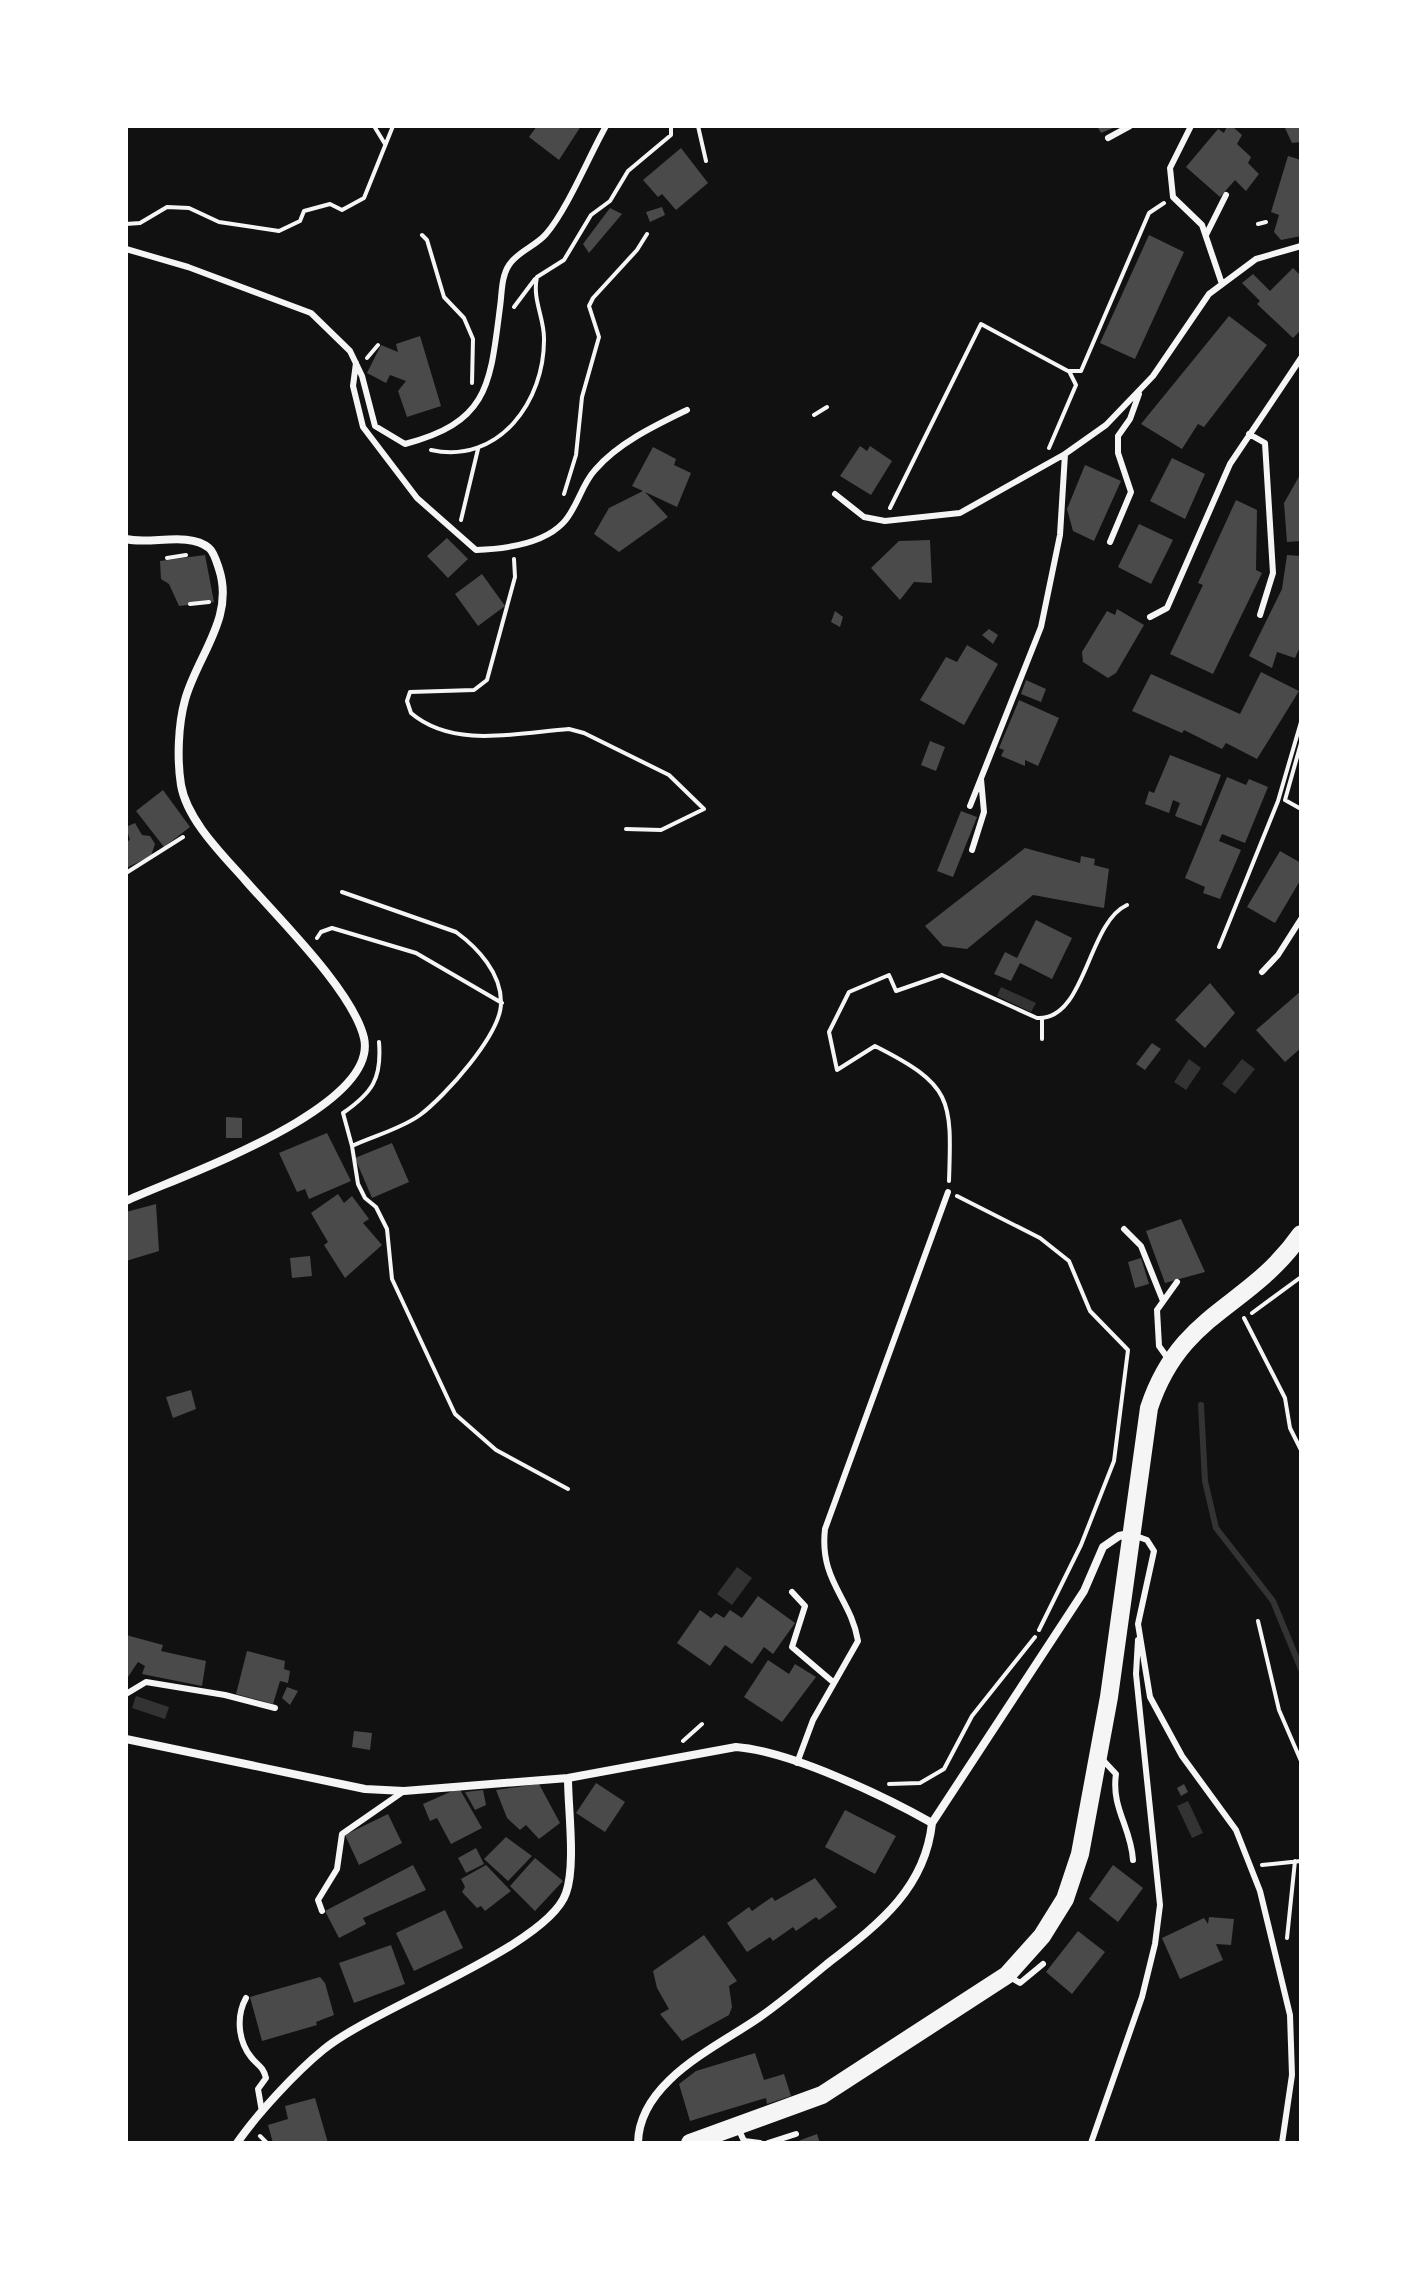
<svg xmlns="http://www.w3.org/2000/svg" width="1427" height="2269" viewBox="0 0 1427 2269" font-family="Raleway,sans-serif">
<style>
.water{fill:#333}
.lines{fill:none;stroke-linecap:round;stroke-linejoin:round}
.stream{stroke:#333;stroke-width:6}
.building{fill:#4a4a4a}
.path{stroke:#f5f5f5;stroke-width:4}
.service{stroke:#f5f5f5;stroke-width:6}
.minor{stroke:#f5f5f5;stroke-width:8}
.primary{stroke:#f5f5f5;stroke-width:18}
</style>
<rect width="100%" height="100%" fill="#111"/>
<!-- water -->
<path class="water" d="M1001,987L1036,1003L1031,1012L997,996Z
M1189,1059L1201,1068L1186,1090L1174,1082Z
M1242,1059L1255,1069L1235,1094L1222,1084Z
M737,1567L752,1578L732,1605L717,1594Z
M136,1696L169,1707L165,1719L132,1708Z
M1188,1801L1203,1833L1192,1838L1177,1806Z"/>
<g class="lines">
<!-- stream -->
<path class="stream" d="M1201,1405L1205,1481L1216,1528L1273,1601L1301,1669"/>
</g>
<!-- building -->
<path class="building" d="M537,126H581L559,160L529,137Z
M1097,126H1118L1101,133Z
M1227,126H1232L1242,135L1237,144L1251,157L1248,163L1259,174L1246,191L1235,180L1220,197L1186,167L1218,129L1224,133Z
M1284,126H1301V142L1292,143Z
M681,148L708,183L676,210L662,194L658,197L643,180Z
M1288,156L1301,160V236L1281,240L1274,232L1279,215L1271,212Z
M662,207L665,215L650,222L646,212Z
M610,208L622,214L589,253L583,244Z
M1149,235L1184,252L1135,359L1100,343Z
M1293,268L1301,276V330L1293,338L1257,304L1260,301L1242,283L1253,274L1270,291Z
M1229,316L1267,345L1204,427L1198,424L1182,449L1141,424Z
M420,336L441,406L407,417L398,391L406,381L390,375L386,383L367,373L381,345L398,352L396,344Z
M860,446L867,451L870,446L892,461L871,495L840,476Z
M653,447L676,459L674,465L691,473L677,507L645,492L668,517L619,552L594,534L609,508L643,491L632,486Z
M1172,458L1205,474L1185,519L1150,501Z
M1085,465L1121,481L1094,541L1073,531L1067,509Z
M1301,473V541L1287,542L1284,503Z
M1236,500L1257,510L1256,570L1262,573L1213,674L1170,654L1203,585L1198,583Z
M1139,524L1173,540L1151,584L1118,567Z
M447,538L468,559L448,578L427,556Z
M930,540L932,583L914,582L900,600L871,568L899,541Z
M205,555L214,602L179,606L169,584L161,579L160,561Z
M1287,555L1301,556V645L1295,658L1277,652L1272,668L1249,656L1282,589Z
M482,574L505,606L478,626L455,594Z
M1117,609L1144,625L1116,673L1108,678L1083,662L1082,652L1107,611L1115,615Z
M835,611L843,617L840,627L831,622Z
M989,629L998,635L993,644L982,635Z
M967,645L998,664L964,725L920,700L946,657L957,662Z
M1261,672L1299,691L1257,759L1226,743L1222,749L1184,730L1182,733L1132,711L1151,674L1240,714Z
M1026,680L1046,689L1041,702L1021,694Z
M1019,700L1059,718L1038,766L1025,760V766L1001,756L1004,750L999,748Z
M930,741L945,747L936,771L921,765Z
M1170,755L1221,775L1201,826L1175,816L1180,803L1173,800L1169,813L1145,804L1149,791L1154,793Z
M1227,777L1246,785L1249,779L1268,787L1245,843L1222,834L1219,841L1241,850L1220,899L1203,893L1205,887L1185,878Z
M163,790L190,827L164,847L136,811Z
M961,811L977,817L953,877L937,871Z
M135,823L142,835L150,836L155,844L151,856L126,868V842L130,840L126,827Z
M1025,848L1080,863L1081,856L1095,859L1094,865L1109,869L1104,908L1033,895L967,949L943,946L925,926Z
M1280,851L1301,863V879L1275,923L1247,907Z
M1036,920L1072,938L1052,979L1020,963L1011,981L994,974L1005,952L1017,958Z
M1210,983L1235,1013L1205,1048L1175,1020Z
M1301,991V1048L1285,1062L1256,1030Z
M1152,1043L1161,1049L1145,1070L1136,1064Z
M226,1117L242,1118V1138H226Z
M327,1133L351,1181L309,1199L305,1189L297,1192L279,1153Z
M392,1143L409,1182L372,1198L355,1158Z
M338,1194L344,1203L352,1196L369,1219L363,1223L382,1245L345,1278L324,1245L328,1242L311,1213Z
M156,1204L159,1251L126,1261V1212Z
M1181,1219L1205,1272L1165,1283L1146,1231Z
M310,1256L312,1276L292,1278L290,1258Z
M1141,1258L1149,1284L1135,1288L1128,1262Z
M191,1390L196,1409L173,1418L166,1397Z
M758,1596L795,1623L773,1654L764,1647L752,1664L725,1645L710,1666L677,1643L700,1610L711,1618L716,1613L724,1618L730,1610L742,1618Z
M126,1635L163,1645L161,1651L206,1661L202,1686L142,1674L145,1666L138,1662L126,1680Z
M247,1651L285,1661L284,1669L290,1671L288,1683L280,1681L273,1704L236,1694Z
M768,1660L789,1674L795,1664L816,1677L782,1722L744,1697Z
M287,1687L298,1691L290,1705L282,1698Z
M354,1731L372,1733L370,1750L352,1747Z
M596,1783L625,1802L605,1832L576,1813Z
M539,1784L560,1823L539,1839L526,1825L520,1830L507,1818L496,1790Z
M1184,1784L1188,1792L1181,1796L1177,1788Z
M459,1788L482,1828L451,1844L437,1818L430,1821L423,1804Z
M483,1790L486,1805L475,1810L465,1792Z
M845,1810L896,1836L875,1874L825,1847Z
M388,1814L402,1843L359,1865L345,1835Z
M506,1837L532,1856L508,1881L484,1859Z
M476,1848L484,1864L466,1873L458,1858Z
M535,1858L563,1881L535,1911L510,1886Z
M413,1865L426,1890L363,1918L366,1924L339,1938L325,1911Z
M486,1865L511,1891L485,1911L481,1906L477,1908L462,1892L465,1887L461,1879Z
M1113,1865L1143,1888L1118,1922L1089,1899Z
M815,1878L837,1907L819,1920L816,1917L796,1931L793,1927L773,1941L770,1937L747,1952L727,1923L749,1907L752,1911L772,1897L775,1901Z
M445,1910L463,1948L414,1971L396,1933Z
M1209,1917L1234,1919L1231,1945L1216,1944L1223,1960L1180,1979L1162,1938L1204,1918L1208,1924Z
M1078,1931L1105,1952L1072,1994L1046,1972Z
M704,1935L737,1981L729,1986L732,2007L729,2015L682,2041L660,2014L669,2009L657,1988L653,1971Z
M391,1945L405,1984L354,2003L339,1963Z
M320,1977L325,1983L334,2015L316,2022L317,2025L262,2041L250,1997Z
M755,2053L764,2080L784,2074L791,2096L767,2104L766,2098L690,2121L679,2084L696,2071Z
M315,2098L328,2143H273L268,2125L288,2119L285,2106Z
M817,2134L820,2143H793Z"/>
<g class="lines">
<!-- path -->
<path class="path" d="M374,126L385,144
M698,126L706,161
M126,224L140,223L167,207L189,208L219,222L279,231L300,221L304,211L330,204L342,210L364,198L393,126
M1258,224L1266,222
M422,235L427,240L444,297L464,318L473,339L472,383
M514,307L535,279
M367,358L378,345
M814,415L827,407
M1049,448L1076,385L1070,373
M431,450C499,465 545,401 544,338C544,317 532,299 537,277L564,260L591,215L610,201L628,171L671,135V126
M564,494L576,455L582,397L599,337L589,306L593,298L637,250L647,234
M890,508L981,324L1068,371H1081L1149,213L1164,203
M461,520L478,449
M167,558L186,555
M514,559L515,577L487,680L474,690L410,692L407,701L411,713C453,749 518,733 569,729L584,733L669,775L704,809L661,830L626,829
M190,604L209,602
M1301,743L1285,800L1301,809
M126,873L183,837
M342,892L456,932C478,948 501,973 501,1002C502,1034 444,1097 420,1115C401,1129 373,1136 352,1146L358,1184L365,1198L376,1207L387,1229L392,1279L455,1414L496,1450L568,1489
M317,938L321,932L332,928L416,953L502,1003
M1219,947L1278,801L1301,722
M1042,1018V1039
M352,1146L343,1113C372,1093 382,1079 379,1042
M949,1181C952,1098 952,1085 875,1046L837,1070L829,1032L849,992L889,975L896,991L942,975L1037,1018C1086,1021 1087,923 1127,905
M957,1196L1040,1238L1069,1261L1090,1311L1128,1350L1114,1461L1081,1545L1039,1630
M1252,1313L1301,1277
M1244,1318L1285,1398L1290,1428L1301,1450
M1258,1621L1279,1710L1301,1761
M683,1741L702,1724
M889,1784L920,1783L944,1769L972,1716L1035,1637
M1262,1865L1301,1861
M1287,1938L1295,1861
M260,2136L267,2143"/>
<!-- service -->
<path class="service" d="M1191,126L1170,168L1173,197L1202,225L1222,284
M1108,138L1130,126
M1206,235L1226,195
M126,249L188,267L311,313L350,351L362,376L375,426L405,444C489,422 490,385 500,307C502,294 501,277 509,265C518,251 536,246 546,234C567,210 589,156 606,126
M356,363L353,386L363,427L417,498L476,550C504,549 543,544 563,523C577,509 581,485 595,470C618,443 656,425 687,410
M1249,434L1265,443L1273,573L1260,615
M835,494L864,517L885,521L960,513L1065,454L1106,425L1153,376L1209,294L1256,259L1301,246
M1110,542L1131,492L1118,453V436L1130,419L1139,394
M1150,617L1167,608L1230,464L1301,358
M970,806L1041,627L1060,535L1065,454
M972,850L984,812L981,779
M1262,972L1278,955L1301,919
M1124,1229L1141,1246L1163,1301
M1169,1360L1159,1346L1157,1310L1177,1282
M1133,1535L1147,1540L1154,1551L1138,1624L1150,1697L1182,1756L1236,1830L1260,1891L1290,2015L1292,2075L1282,2143
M792,1592L805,1606L792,1647L833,1682
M126,1694L146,1682L225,1695L275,1708
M1101,1758L1116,1774C1111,1808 1131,1827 1133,1860
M797,1763L813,1720L858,1641C851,1598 819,1581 825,1529L948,1192
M322,1911L318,1900L337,1869L342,1834L404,1791
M1010,1977L1020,1983L1043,1964
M246,1998C236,2016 238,2041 251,2057C258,2066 263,2066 266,2078L258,2089L262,2112
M738,2128L744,2141L760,2143
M768,2143L796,2134
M1091,2143L1142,1997L1155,1944L1160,1905L1136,1674L1138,1640"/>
<!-- minor -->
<path class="minor" d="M126,539C150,545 189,531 209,548C214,552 217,563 219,569C235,618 197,656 185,700C178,725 177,760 181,785C187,820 222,854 245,880C278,918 353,991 364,1038C380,1109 177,1177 126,1201
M126,1739L365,1789L404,1791L568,1778L736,1747C790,1751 884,1796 932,1823
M237,2143C257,2114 296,2072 323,2050C373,2008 548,1947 566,1893C576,1865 568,1809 568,1778
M638,2143C639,2081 717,2047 760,2017C783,2001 805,1982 827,1964C877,1925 925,1890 932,1823L1084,1591L1103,1547L1119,1536L1129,1534"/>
<!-- primary -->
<path class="primary" d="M690,2143L822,2095L1007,1975L1042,1936L1065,1899L1080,1854L1109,1697L1149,1408C1181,1311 1249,1309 1301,1234"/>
</g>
<!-- border -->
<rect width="1427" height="2269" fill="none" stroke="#ffffff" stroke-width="256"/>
</svg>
